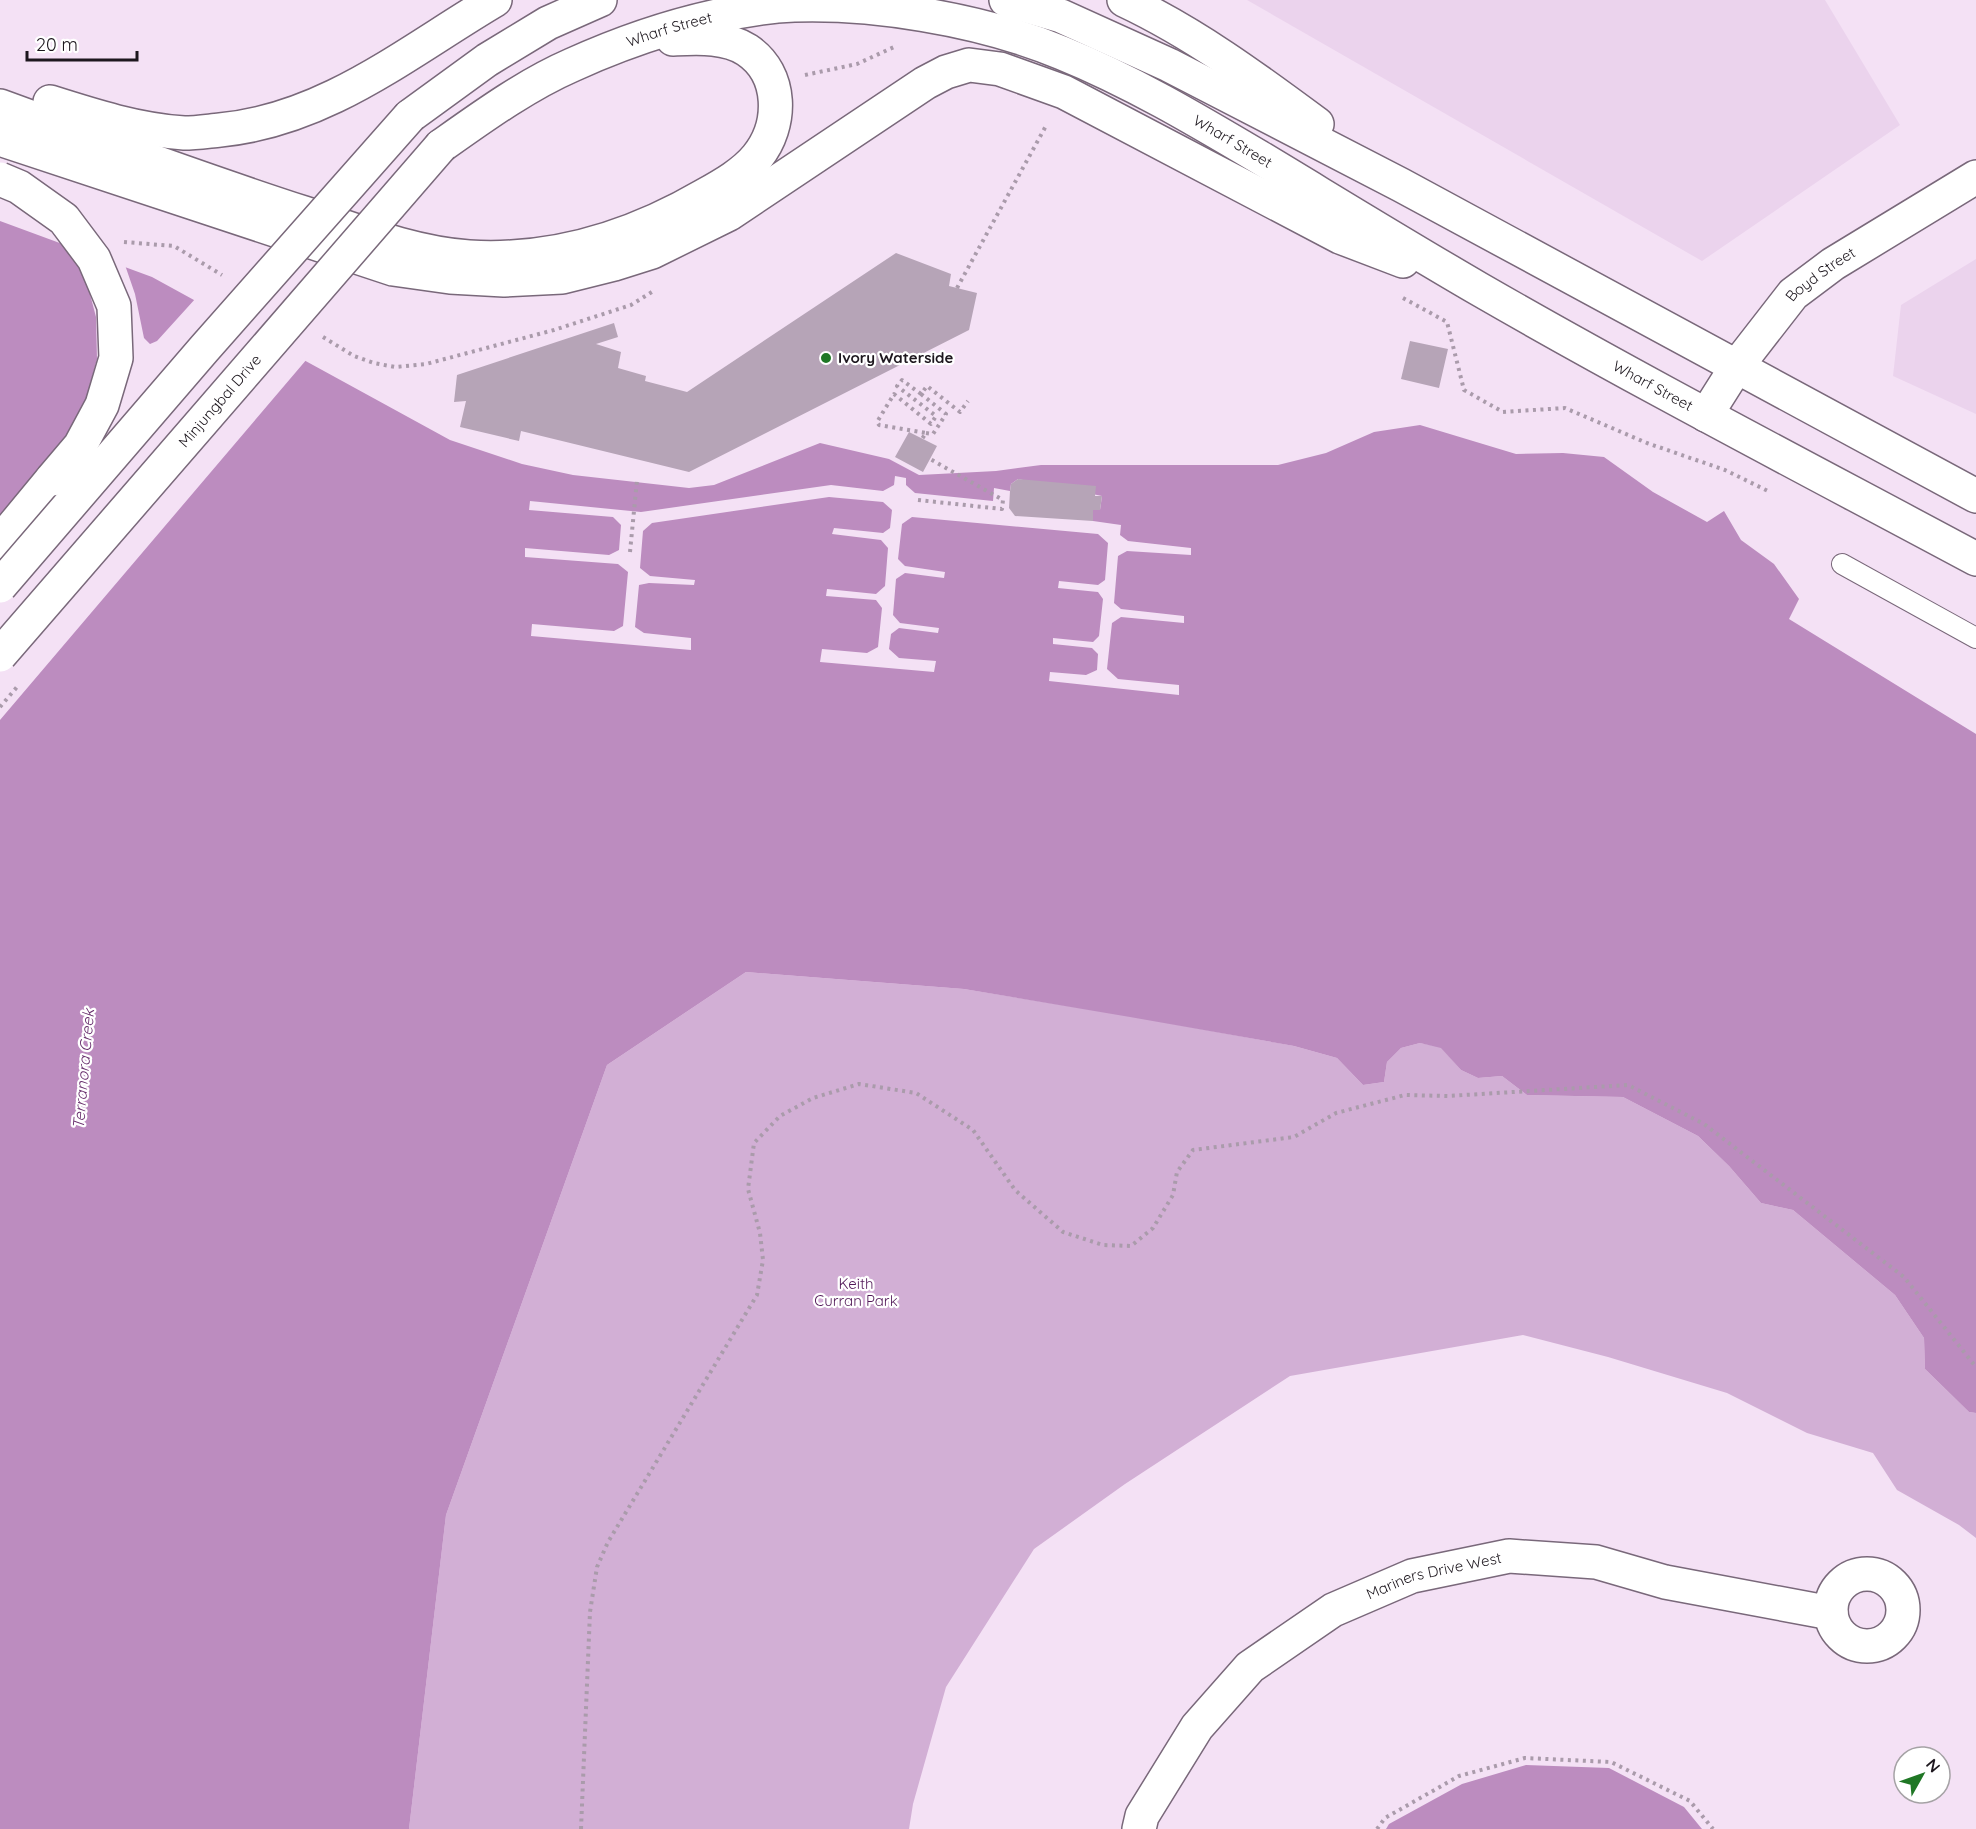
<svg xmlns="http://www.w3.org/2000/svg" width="1976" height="1829" viewBox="0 0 1976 1829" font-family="Quicksand,sans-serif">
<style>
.built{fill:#ebd3ed}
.green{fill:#d2afd5}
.water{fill:#bc8cbf}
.pier{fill:#f4e1f5}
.building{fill:#b6a4b7}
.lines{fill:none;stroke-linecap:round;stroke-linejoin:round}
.lane-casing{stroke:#79687a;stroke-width:22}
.street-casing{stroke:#79687a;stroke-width:36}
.secondary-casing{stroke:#79687a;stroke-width:36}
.path{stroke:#aa9bab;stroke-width:4;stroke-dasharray:3 4.5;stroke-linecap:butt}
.lane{stroke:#fff;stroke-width:20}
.street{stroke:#fff;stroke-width:33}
.secondary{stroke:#fff;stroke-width:33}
.secondary-bridge-casing{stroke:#79687a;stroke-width:36;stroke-linecap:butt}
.path-bridge{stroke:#aa9bab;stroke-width:4;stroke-dasharray:3 4.5;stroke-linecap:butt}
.secondary-bridge{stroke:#fff;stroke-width:33}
.poi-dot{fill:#1f7725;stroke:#fff;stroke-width:2}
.labels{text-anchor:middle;stroke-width:4.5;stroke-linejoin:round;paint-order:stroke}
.street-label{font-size:15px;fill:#1d171e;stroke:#fff}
.poi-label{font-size:15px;font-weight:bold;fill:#1d171e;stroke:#fff;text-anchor:start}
.park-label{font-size:15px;fill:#521958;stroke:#fff}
.water-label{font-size:16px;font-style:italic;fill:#672d6c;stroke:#fff}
</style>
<rect width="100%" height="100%" fill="#f4e1f5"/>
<!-- built -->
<path class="built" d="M1247,0H1825L1900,125L1702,261Z
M1976,259V414L1893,376L1901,305Z"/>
<!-- green -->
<path class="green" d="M746,972L964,989L1130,1016L1294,1046L1337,1058L1363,1085L1384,1082L1387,1062L1401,1048L1420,1043L1441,1047L1461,1070L1478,1078L1502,1076L1527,1095L1623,1097L1698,1136L1729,1166L1761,1203L1793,1210L1895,1295L1924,1338L1925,1369L1969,1412L1976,1413V1538L1959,1525L1897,1490L1873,1453L1807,1433L1727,1393L1608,1357L1523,1335L1290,1376L1125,1484L1034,1549L946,1687L913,1804L909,1829H409L446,1515L607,1065Z"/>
<!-- water -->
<path class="water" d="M0,221L152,277L450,440L522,464L573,475L689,488L714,485L820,443L889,459L919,475L996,471L1041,465H1278L1326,453L1374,432L1420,425L1516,454L1563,453L1604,457L1653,492L1707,522L1724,511L1741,540L1774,564L1799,599L1789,619L1976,734V1413L1969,1412L1925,1369L1924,1338L1895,1295L1793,1210L1761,1203L1729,1166L1698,1136L1623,1097L1527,1095L1502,1076L1478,1078L1461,1070L1441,1048L1420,1043L1401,1048L1387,1062L1384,1082L1363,1085L1337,1058L1294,1046L1130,1017L964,989L746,972L607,1065L446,1515L409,1829H0Z
M1526,1765L1609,1768L1684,1807L1702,1829H1386L1389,1824L1462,1784Z"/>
<!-- pier -->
<path class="pier" d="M67,244L125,265L135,294L144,338L150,344L157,341L196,298L307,359L0,720V517L67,438L85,402L97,359L96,317L86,279Z
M895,476L906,478V485L915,493L993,501L994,488L1010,491L1011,484L1018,479L1102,496L1100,510H1093V521L1121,525L1120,535L1128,541L1191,548V555L1127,551L1118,556L1114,603L1121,609L1184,616V623L1121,617L1112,623L1107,669L1118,679L1179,685V695L1049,681L1050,672L1086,675L1097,670L1098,654L1092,648L1053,644V638L1093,642L1099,636L1103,599L1098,592L1058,588L1059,581L1098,585L1105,580L1108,543L1098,534L912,517L902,524L898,559L905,566L945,572L944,578L905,573L896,579L893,615L900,623L939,628L938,633L899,628L891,634L889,649L899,658L936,661L934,672L820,662L822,649L867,653L878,647L882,608L876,600L826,596L827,589L876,594L885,586L888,548L881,540L832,534L834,528L883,533L890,528L892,510L883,502L829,497L652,523L643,531L640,568L650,576L695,580L694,585L649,583L639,585L635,627L644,633L691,638V650L531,636L532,624L614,631L623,626L628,572L618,564L525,557V548L609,555L619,550L621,525L613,517L529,510L530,501L641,512L831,485L883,491L894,485Z"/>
<!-- building -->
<path class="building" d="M896,253L951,274L949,286L977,293L969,330L689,472L521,431L519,441L460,427L466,401L454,402L457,375L614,323L618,337L596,344L621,352L618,368L646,376L645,381L687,392Z
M1410,341L1448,349L1439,388L1401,379Z
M909,432L937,446L923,472L895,457Z
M1018,479L1096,486L1095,496H1102L1100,510H1093V521L1015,516L1009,508L1010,491L1011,484Z"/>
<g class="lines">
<defs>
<path id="lane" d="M1842,564L1976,638"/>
<g id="street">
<path id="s1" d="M1706,415L1737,366L1793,294L1833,264L1976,177"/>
<circle cx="1867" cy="1610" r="36"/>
<path id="s2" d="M1139,1829L1142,1816L1197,1727L1250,1667L1333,1610L1412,1576L1509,1556L1596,1562L1665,1582L1831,1613"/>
</g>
<g id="secondary">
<path d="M1006,0L1061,16L1169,65L1401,185L1976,496"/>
<path d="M1124,0C1194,33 1255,78 1317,124"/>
<path d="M50,102C94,116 138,130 184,133C196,133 209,131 220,130C326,120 407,52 495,0"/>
<path d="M0,106C101,143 202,180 304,213C358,231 412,253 469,257C553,262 633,237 705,195C723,185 744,173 757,157C783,125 783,74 747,50C726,36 697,38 673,39"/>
<path d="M410,116L487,60L548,23L600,0"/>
<path d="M0,139L393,269L450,277L504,280L562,277L614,264L652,252L729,214L925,83L946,72L969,65L1000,69L1064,92L1340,237L1403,261"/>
<path id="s3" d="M441,146C482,117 526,85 572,65C636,36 707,14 777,6C867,0 980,19 1062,53C1131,81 1195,119 1259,157C1332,201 1405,246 1479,289C1642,383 1810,470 1976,559"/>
<path d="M0,542L52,479"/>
</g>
</defs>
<!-- lane casing -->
<use href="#lane" class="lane-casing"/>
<!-- street casing -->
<use href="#street" class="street-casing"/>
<!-- secondary casing -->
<use href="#secondary" class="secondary-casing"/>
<!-- path -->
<path class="path" d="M805,75L857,64L894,47
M124,242L174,246L222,275
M957,288L1047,124
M1403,298L1447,322L1464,390L1503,412L1565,408L1647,443L1725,470L1770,492
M323,337L354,356L374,363L395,367L426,364L554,330L631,305L655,290
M921,394L902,380L897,386L936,416L931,424L894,394L877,422L879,425L926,433L922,439
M926,433L933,434L946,414L921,394L927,386L960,412L968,401
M918,500L1002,509L1003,500L930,459
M630,552L637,480
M581,1829L590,1612L597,1567L608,1542L757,1295L763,1260L760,1233L748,1189L754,1143L780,1116L813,1098L859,1084L916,1093L973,1130L1015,1190L1063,1232L1103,1245L1131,1246L1153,1228L1173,1195L1177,1172L1193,1150L1294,1137L1336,1113L1405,1095L1448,1096L1628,1085L1704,1124L1904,1277L1976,1367
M1377,1829L1385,1818L1459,1776L1525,1758L1611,1762L1690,1801L1713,1829"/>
<!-- lane -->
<use href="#lane" class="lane"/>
<!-- street -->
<use href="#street" class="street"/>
<!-- secondary -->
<use href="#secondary" class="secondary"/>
<defs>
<g id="secondary-bridge">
<path d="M0,179L19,187L64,219L94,259L114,306L116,358L102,405L80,446L52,479"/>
<path d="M0,586L204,349L410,116"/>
<path id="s4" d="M0,655L441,146"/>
</g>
</defs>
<!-- secondary-bridge casing -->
<use href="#secondary-bridge" class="secondary-bridge-casing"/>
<!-- path-bridge -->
<path class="path-bridge" d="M0,707L17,687"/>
<!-- secondary-bridge -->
<use href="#secondary-bridge" class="secondary-bridge"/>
</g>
<!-- markers -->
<circle class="poi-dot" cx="826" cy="358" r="6"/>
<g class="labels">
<!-- street labels -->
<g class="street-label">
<text dy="5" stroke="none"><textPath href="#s3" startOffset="258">Wharf Street</textPath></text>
<text dy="5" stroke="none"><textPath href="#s3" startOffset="852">Wharf Street</textPath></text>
<text dy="5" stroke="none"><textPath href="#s1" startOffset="183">Boyd Street</textPath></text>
<text dy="5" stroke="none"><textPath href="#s3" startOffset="1338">Wharf Street</textPath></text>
<text dy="5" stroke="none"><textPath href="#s4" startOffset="336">Minjungbal Drive</textPath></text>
<text dy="5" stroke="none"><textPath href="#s2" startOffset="406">Mariners Drive West</textPath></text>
</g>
<!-- poi labels -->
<g class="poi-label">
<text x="838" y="363">Ivory Waterside</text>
</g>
<!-- park labels -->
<g class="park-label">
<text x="856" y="1289">Keith<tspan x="856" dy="17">Curran Park</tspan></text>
</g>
<!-- water labels -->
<g class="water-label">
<text transform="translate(83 1069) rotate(-85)" y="6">Terranora Creek</text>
</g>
</g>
<!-- north arrow -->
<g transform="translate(1922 1775) rotate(50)"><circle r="28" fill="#ffffff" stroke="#a5a2a5" stroke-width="1.5"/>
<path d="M0-4.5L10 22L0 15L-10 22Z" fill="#1f7725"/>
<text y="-9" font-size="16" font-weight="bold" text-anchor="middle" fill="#1d171e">N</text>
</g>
<!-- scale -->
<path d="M27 51v9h110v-9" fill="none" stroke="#1d171e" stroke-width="3"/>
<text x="36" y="51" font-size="18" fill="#1d171e" stroke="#ffffff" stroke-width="4.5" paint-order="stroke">20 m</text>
</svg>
